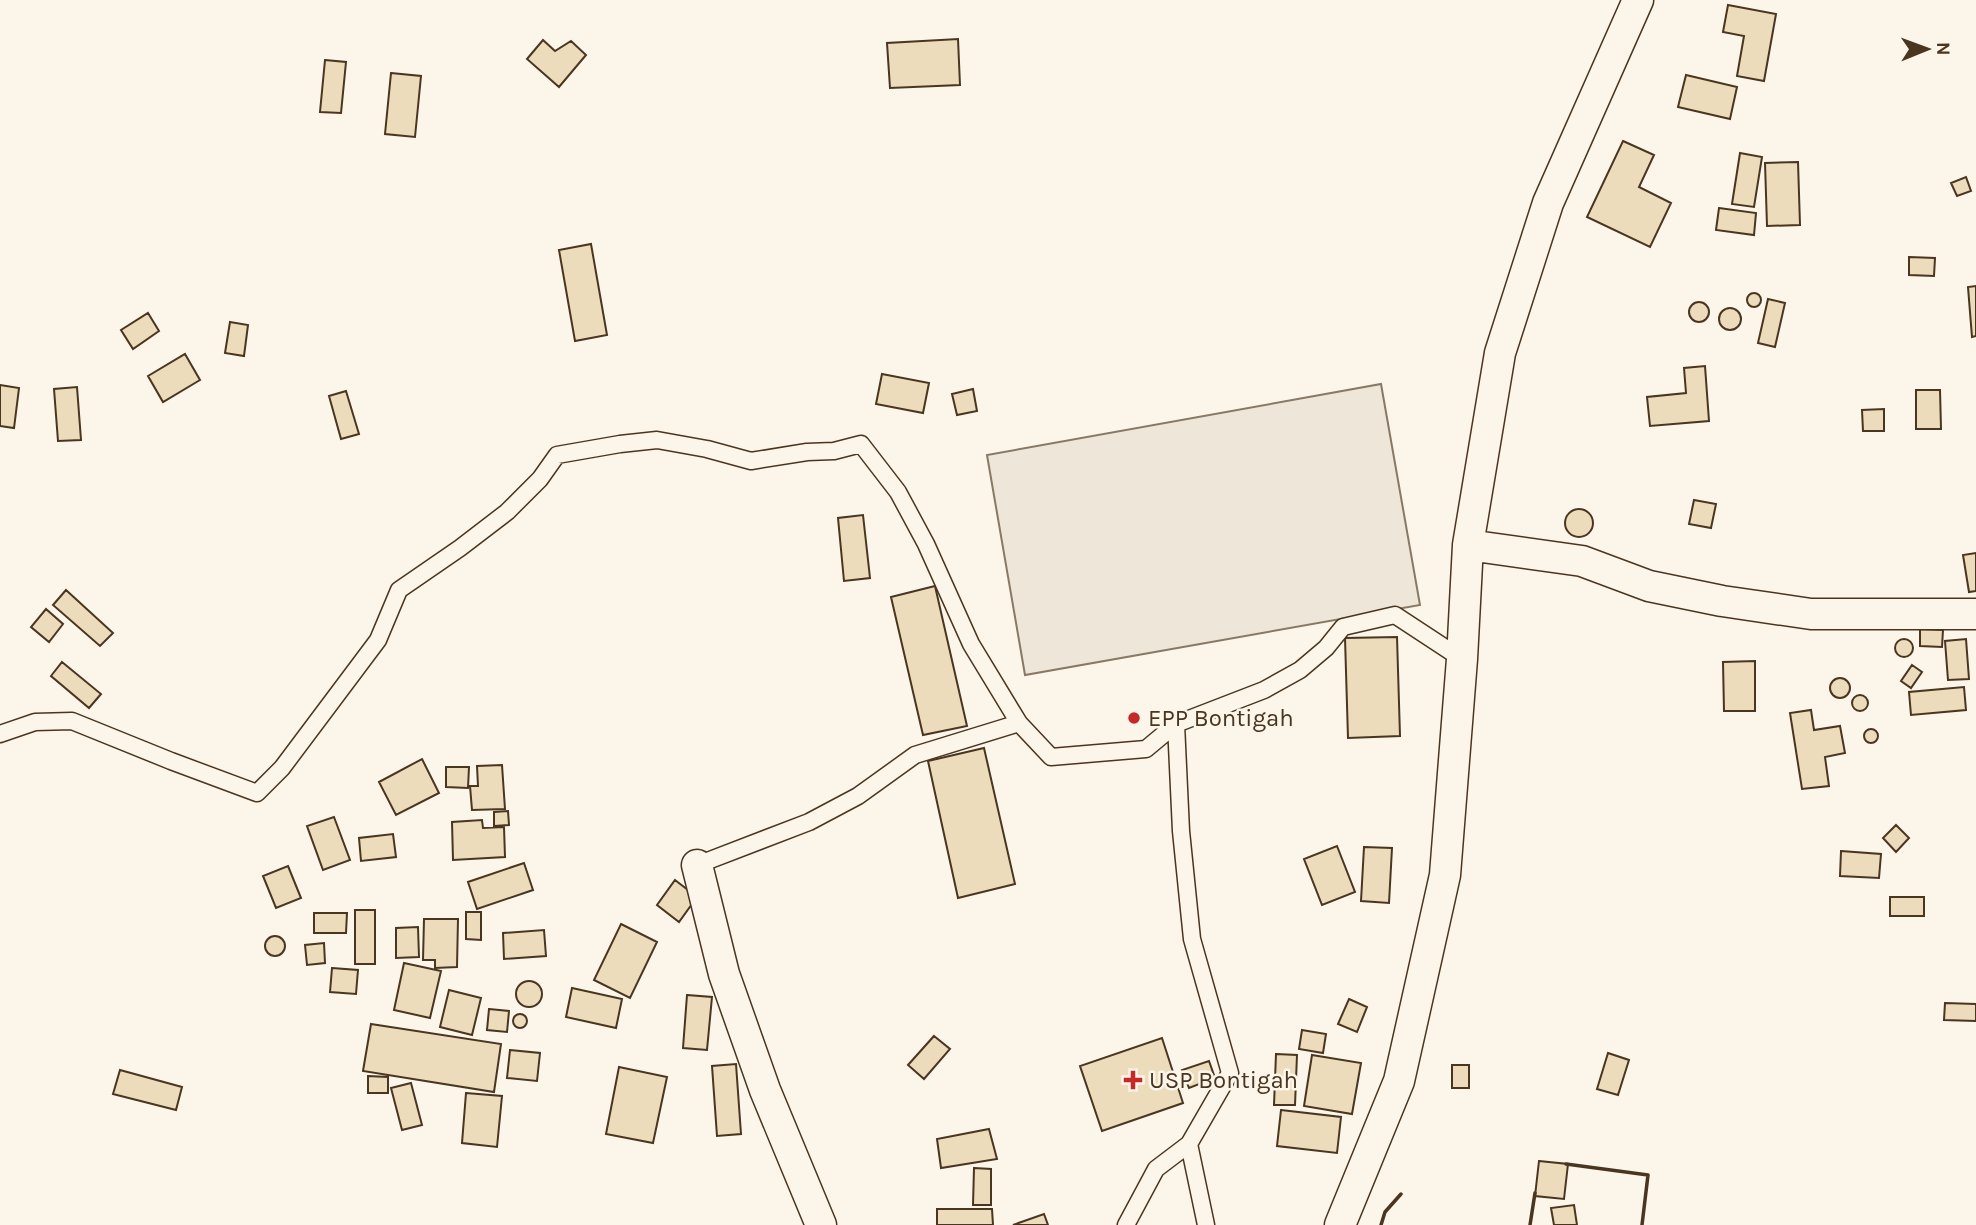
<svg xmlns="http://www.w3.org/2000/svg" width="1976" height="1225" viewBox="0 0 1976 1225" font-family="Karla,sans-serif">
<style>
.green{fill:#ede6d9;stroke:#887966;stroke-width:2}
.building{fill:#ecdcbc;stroke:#4a3520;stroke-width:2}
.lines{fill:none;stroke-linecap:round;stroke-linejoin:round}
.service-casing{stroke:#4a3520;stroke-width:19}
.minor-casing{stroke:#4a3520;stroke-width:33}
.service{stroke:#fbf6e9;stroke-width:16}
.minor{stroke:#fbf6e9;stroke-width:30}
.wall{stroke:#4a3520;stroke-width:3.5}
.poi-dot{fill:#c62828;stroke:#fbf6e9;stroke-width:2.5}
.labels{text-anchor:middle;stroke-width:5;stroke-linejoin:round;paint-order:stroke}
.poi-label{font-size:24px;fill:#4a3520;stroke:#fbf6e9;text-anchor:start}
</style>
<rect width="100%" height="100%" fill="#fbf6e9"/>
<!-- green -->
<path class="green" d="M1381,384L1420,605L1025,675L987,455Z"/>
<!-- building -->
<path class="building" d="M1728,5L1776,14L1764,81L1737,76L1744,36L1723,32Z
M958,39L960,85L890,88L887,43Z
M543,40L555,51L571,41L586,55L559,87L527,59Z
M325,60L346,62L341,113L320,112Z
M391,73L421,76L415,137L385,134Z
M1686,75L1737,87L1730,119L1678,107Z
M1623,141L1654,155L1639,187L1671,203L1650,247L1587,217Z
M1740,153L1762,157L1754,207L1732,204Z
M1798,162L1800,225L1767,226L1765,163Z
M1966,177L1971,191L1957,196L1951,183Z
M1719,208L1756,213L1754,235L1716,230Z
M591,244L607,335L575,341L559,250Z
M1909,257L1935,258L1934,276L1909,275Z
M1976,286V336L1972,337L1968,287Z
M1747 300a7 7 0 1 1 14 0a7 7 0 1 1-14 0Z
M1768,299L1785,303L1775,347L1758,343Z
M1689 312a10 10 0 1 1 20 0a10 10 0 1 1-20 0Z
M1719 319a11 11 0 1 1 22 0a11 11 0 1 1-22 0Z
M148,313L159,331L133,349L121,330Z
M230,322L248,325L244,356L225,353Z
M185,354L200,380L163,402L148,376Z
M1705,366L1709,421L1650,426L1647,397L1686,393L1684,368Z
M882,374L929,383L923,413L876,404Z
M0,385L19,388L14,428L0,426Z
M77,387L81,440L58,441L54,389Z
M973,389L977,411L957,415L952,394Z
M1916,390H1940L1941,429H1916Z
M346,391L359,434L341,439L329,396Z
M1884,409V431H1863L1862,410Z
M1694,500L1716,504L1711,528L1689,524Z
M1565 523a14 14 0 1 1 28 0a14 14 0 1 1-28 0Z
M863,515L870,578L844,581L838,518Z
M1976,553V591L1969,592L1963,555Z
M935,586L967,726L923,735L891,597Z
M66,590L113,633L100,646L53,605Z
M46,609L63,624L49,642L31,627Z
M1920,629L1943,630L1942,647L1920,646Z
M1397,637L1400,736L1348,738L1345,638Z
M1966,639L1969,679L1948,680L1945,641Z
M1895 648a9 9 0 1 1 18 0a9 9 0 1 1-18 0Z
M1755,661V711H1724L1723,662Z
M62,662L101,694L89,708L51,676Z
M1912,665L1922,672L1911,688L1901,681Z
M1830 688a10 10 0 1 1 20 0a10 10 0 1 1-20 0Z
M1964,687L1966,710L1911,715L1909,692Z
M1852 703a8 8 0 1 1 16 0a8 8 0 1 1-16 0Z
M1811,710L1814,730L1840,726L1845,753L1825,757L1829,786L1802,789L1790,713Z
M1864 736a7 7 0 1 1 14 0a7 7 0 1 1-14 0Z
M984,748L1015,884L958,898L928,761Z
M422,759L439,793L396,815L379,782Z
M502,765L505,809L472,810L470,786H478L477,766Z
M446,767H469L468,788L446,787Z
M508,811L509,825L494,826V812Z
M334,817L350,860L323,870L307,826Z
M482,820L483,828L504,827L505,857L453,860L452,822Z
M1896,825L1909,838L1896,852L1883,838Z
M393,834L396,857L361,861L359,838Z
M1337,846L1355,892L1322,905L1304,859Z
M1364,847L1392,848L1389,903L1361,901Z
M1841,851L1881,854L1879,878L1840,876Z
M524,863L533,890L477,909L468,882Z
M288,866L301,898L276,908L263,876Z
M675,880L697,897L679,922L657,905Z
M1890,897H1924V916H1890Z
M355,910H375V964H355Z
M466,912H481V940L466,939Z
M314,913H347L346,933H314Z
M424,919H458L457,967L435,968V960H423Z
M621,924L657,942L630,998L594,980Z
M418,927L419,957L396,958V928Z
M544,930L546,956L504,959L503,933Z
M265 946a10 10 0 1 1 20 0a10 10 0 1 1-20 0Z
M324,943L325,963L307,965L305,945Z
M404,963L441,971L430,1018L394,1010Z
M332,968L358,970L356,994L330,992Z
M516 994a13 13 0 1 1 26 0a13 13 0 1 1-26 0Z
M572,988L622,999L616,1028L566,1017Z
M449,990L481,998L472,1035L440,1027Z
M687,995L712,997L707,1050L683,1048Z
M1349,999L1367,1007L1357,1032L1338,1024Z
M1945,1003L1976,1004V1021L1944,1020Z
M489,1009L509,1011L507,1032L487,1030Z
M513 1021a7 7 0 1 1 14 0a7 7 0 1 1-14 0Z
M371,1024L501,1044L494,1092L363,1071Z
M1302,1030L1326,1034L1323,1053L1299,1049Z
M934,1036L950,1049L924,1079L908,1065Z
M1162,1038L1183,1103L1102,1131L1080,1066Z
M510,1050L540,1053L537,1081L507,1078Z
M1608,1053L1629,1060L1618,1095L1597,1089Z
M1276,1054L1297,1055L1295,1105H1274Z
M1312,1055L1361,1063L1352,1114L1304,1106Z
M1209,1061L1215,1078L1189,1088L1182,1070Z
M736,1064L741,1134L717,1136L712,1066Z
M1452,1065H1469V1088H1452Z
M619,1067L667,1077L653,1143L606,1134Z
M120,1070L182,1087L176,1110L113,1094Z
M368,1076L388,1077V1093H368Z
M411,1083L422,1125L402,1130L391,1088Z
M466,1093L502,1096L497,1147L462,1143Z
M1281,1110L1341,1117L1337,1153L1277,1146Z
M989,1129L997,1159L941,1168L937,1139Z
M1539,1161L1568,1164L1564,1199L1535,1196Z
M974,1168L991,1169V1205H973Z
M1574,1205L1577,1225H1554L1551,1208Z
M937,1209H992L993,1225H937Z
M1044,1214L1048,1225H1013Z"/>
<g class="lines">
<defs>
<path id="service" d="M1176,724L1181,831L1192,939L1230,1073L1189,1144L1206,1225
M0,734L35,722L72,721L171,761L257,793L282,768L378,640L399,590L460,548L507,512L540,479L557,455L620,444L657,440L707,449L751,461L807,452L834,451L861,444L898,492L926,544L971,644L1019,723L1051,757L1146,749L1176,724L1264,690L1300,670L1326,648L1343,627L1395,615L1462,659
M697,865L809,822L858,796L915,755L1019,723
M1126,1225L1156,1169L1189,1144"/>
<path id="minor" d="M1468,545L1582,561L1649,586L1722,601L1811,614H1976
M697,865L724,974L765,1090L821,1225
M1340,1225L1399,1081L1445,875L1462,659L1468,545L1500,353L1548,203L1638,0"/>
</defs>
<!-- service casing -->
<use href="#service" class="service-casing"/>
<!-- minor casing -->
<use href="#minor" class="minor-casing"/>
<!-- service -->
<use href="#service" class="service"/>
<!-- minor -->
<use href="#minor" class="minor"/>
<!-- wall -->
<path class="wall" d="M1566,1164L1648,1175L1642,1225
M1381,1225L1385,1212L1401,1194
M1530,1225L1535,1193"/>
</g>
<!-- markers -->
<g class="poi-dot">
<circle cx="1134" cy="718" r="7"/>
<path d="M1129.5 1069.5h7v7h7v7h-7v7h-7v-7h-7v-7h7z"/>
</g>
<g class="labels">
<!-- poi labels -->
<g class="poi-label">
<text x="1148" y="726">EPP Bontigah</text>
<text x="1149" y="1088">USP Bontigah</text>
</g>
</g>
<!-- north arrow -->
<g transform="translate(1927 49) rotate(89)" stroke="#fbf6e9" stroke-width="5" paint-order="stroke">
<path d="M0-5L12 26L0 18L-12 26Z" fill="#4a3520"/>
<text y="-10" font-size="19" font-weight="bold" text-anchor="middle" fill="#4a3520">N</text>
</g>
</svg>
